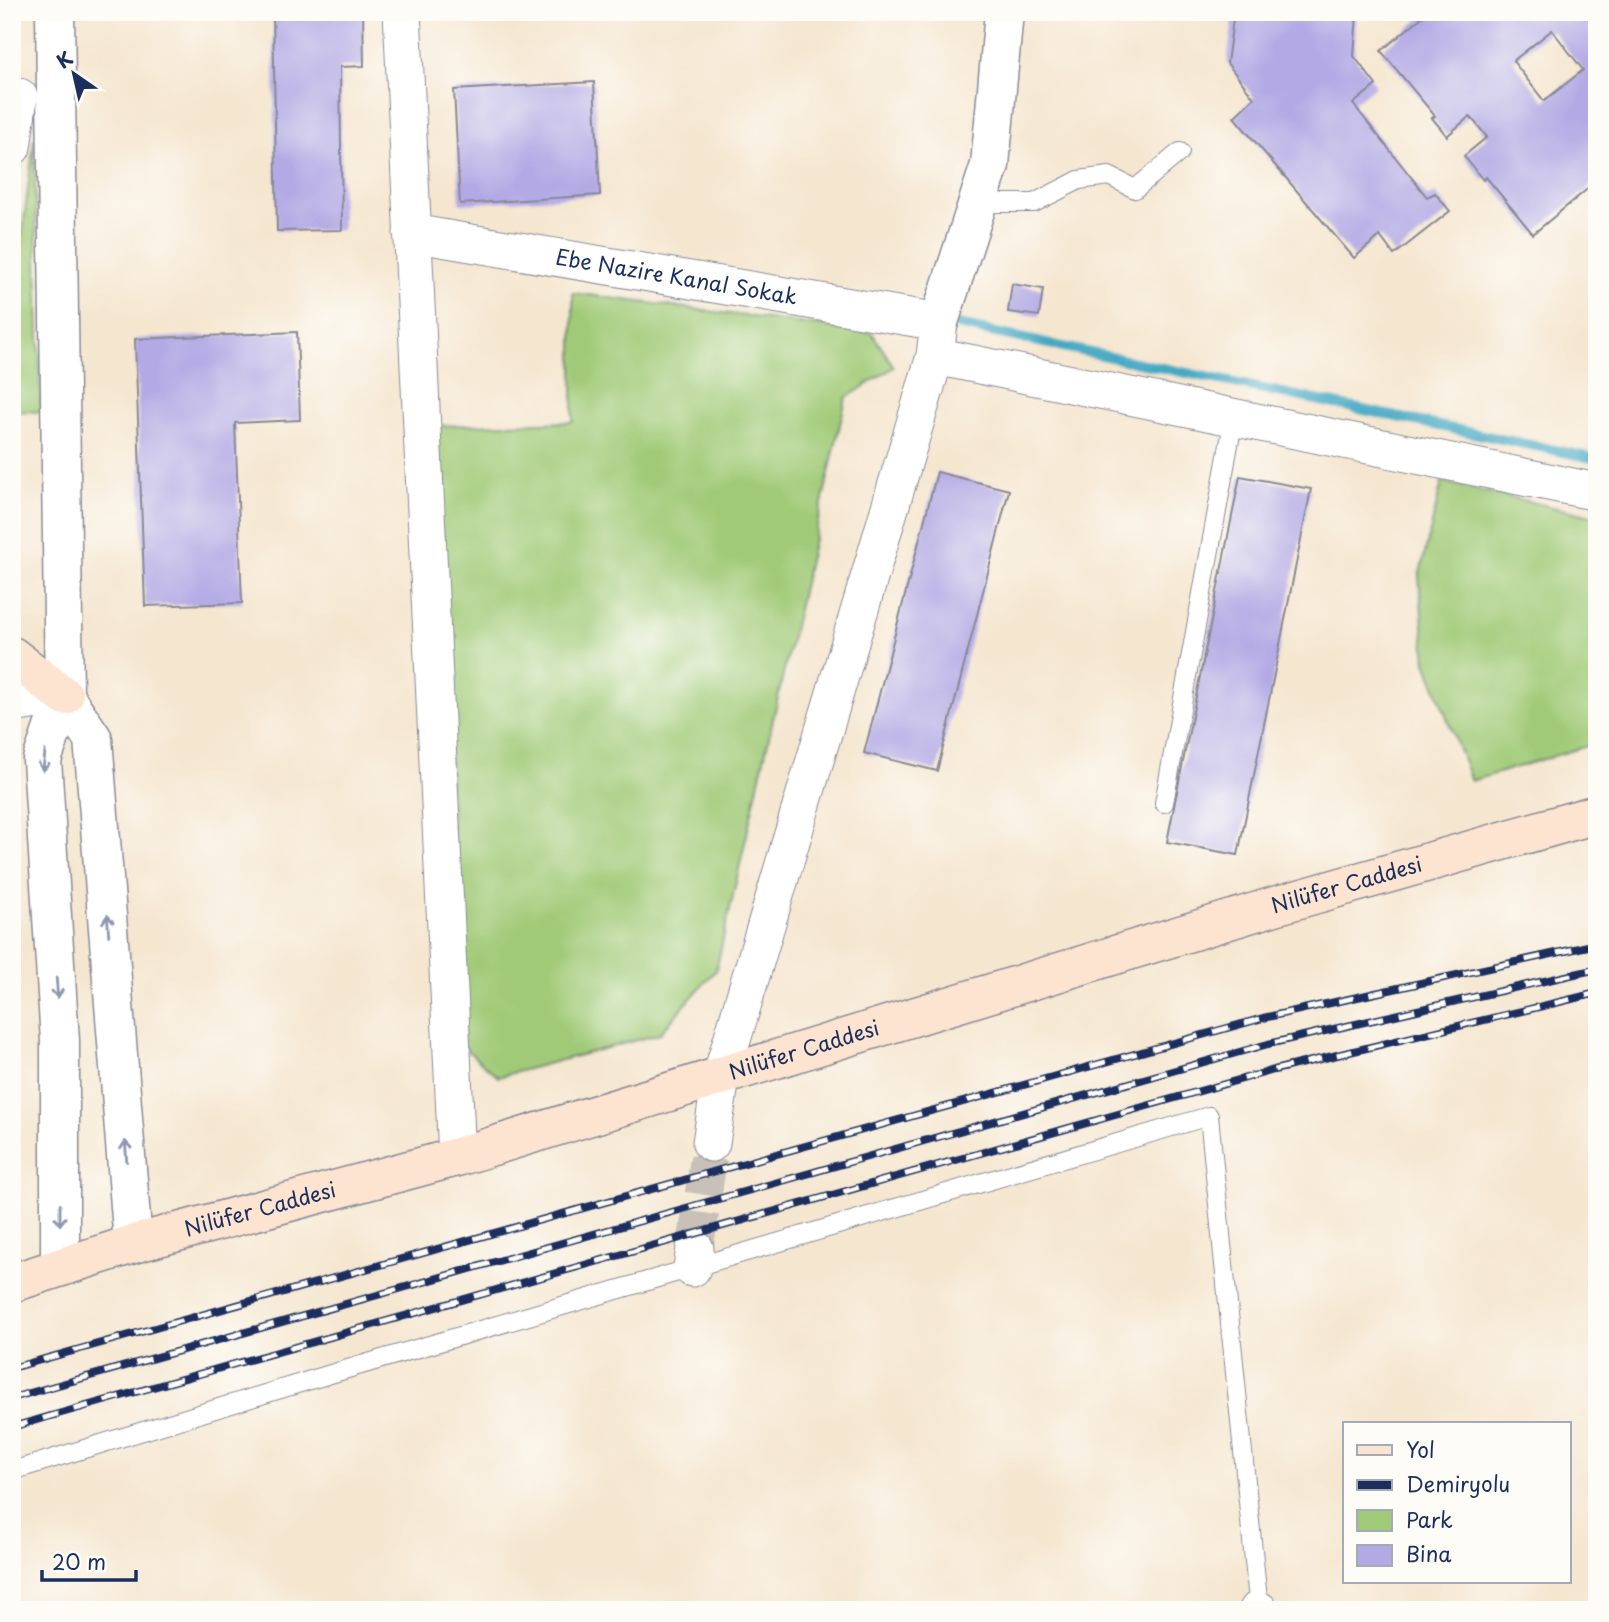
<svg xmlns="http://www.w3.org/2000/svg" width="1609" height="1622" viewBox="0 0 1609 1622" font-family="'Playpen Sans',sans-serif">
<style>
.green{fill:#a0ca77;stroke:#5e7c6a;stroke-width:2}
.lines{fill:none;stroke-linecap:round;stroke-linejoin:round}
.stream{stroke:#44a9c4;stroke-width:10}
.building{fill:#b3aae5;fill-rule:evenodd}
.minor-tunnel{stroke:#c9c1b8;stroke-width:37;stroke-dasharray:37 18;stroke-linecap:butt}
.service-casing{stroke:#888a96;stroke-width:20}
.minor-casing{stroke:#888a96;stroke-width:39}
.tertiary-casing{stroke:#888a96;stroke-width:41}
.secondary-casing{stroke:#888a96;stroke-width:41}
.service{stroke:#fff;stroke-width:18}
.minor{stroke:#fff;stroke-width:37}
.tertiary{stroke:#fff;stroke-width:38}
.secondary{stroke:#fde4d0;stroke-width:38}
.rail-casing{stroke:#1b2f5e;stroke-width:8}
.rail{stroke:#fdfcf7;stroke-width:5;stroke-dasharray:16;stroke-linecap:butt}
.oneway{stroke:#8d97ae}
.labels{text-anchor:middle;stroke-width:5;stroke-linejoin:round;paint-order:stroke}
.street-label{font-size:21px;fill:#1b2f5e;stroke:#fdfcf7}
</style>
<rect width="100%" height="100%" fill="#fdfcf7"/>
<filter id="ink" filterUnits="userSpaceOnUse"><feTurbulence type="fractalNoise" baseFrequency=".0143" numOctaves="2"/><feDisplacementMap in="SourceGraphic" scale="14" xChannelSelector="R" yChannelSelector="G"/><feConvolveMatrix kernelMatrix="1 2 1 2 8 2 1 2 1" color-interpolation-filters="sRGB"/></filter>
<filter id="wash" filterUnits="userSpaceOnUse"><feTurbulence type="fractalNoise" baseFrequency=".00686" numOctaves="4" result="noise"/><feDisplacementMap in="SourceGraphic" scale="28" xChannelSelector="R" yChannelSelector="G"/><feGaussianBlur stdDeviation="1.57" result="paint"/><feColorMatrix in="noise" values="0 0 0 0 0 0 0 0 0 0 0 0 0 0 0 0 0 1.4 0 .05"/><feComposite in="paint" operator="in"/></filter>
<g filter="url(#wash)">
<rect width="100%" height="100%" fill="#f5e6cf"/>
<!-- green -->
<path class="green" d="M34,138L41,412L12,411V320Z
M573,293L872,333L894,367L846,398L716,970L659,1034L498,1077L461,1045L435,426L573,422Z
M1442,482L1597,517V743L1471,781L1426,662L1419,577Z"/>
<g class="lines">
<!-- stream -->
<path class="stream" d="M958,325L1597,459"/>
</g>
<g id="blocks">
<!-- building -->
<path class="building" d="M273,12H363L364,66L340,67L342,230L277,231Z
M1234,12H1357L1354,56L1376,85L1353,104L1427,197L1435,193L1450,211L1394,255L1380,236L1354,258L1234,117L1254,98L1227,63Z
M1428,12H1597V181L1533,234L1486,177L1483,180L1464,156L1487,137L1470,116L1447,136L1432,118L1435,116L1381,51ZM1552,30L1583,70L1544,101L1513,61Z
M594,82L600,195L460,204L454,90Z
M1012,284L1043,289L1039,316L1008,312Z
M297,332L300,420L235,423L242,603L145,606L135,339Z
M937,472L1009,490L937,771L864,753Z
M1240,476L1311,489L1238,855L1167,842Z"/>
</g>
</g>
<g filter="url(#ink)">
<use href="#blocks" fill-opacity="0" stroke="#888a96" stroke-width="2"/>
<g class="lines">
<!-- minor-tunnel -->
<path class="minor-tunnel" d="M695,1249L711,1143"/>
<defs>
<path id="service" d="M977,203H1034L1079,180L1109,176L1135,189L1180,152
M1164,803L1234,417
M12,1471L317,1378L1209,1116L1259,1610"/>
<g id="minor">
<path d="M402,12L457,1157"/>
<path d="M12,147L19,97"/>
<path id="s1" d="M412,233L939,322L935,356L721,1077L711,1143"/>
<path d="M935,356L1597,492"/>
<path d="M12,704L64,696"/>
<path d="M692,1268L695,1249"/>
<path d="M1258,1610H1259"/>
</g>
<path id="tertiary" d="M55,12L64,696L42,760L60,1041V1267
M939,322L990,165L1004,12
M64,696L93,739L133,1244"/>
<g id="secondary">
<path d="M12,656L64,696"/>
<path id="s2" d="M12,1283L133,1244L457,1157L1278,905L1597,814"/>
</g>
</defs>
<!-- service casing -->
<use href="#service" class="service-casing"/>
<!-- minor casing -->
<use href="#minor" class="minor-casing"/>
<!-- tertiary casing -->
<use href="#tertiary" class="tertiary-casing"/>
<!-- secondary casing -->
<use href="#secondary" class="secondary-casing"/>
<!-- service -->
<use href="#service" class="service"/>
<!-- minor -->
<use href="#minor" class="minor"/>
<!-- tertiary -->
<use href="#tertiary" class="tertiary"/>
<!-- secondary -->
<use href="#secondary" class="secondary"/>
<defs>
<path id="rail" d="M12,1368L1263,1018L1597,944
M12,1398L1268,1044L1597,969
M12,1427L1274,1070L1597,993"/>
</defs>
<!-- rail casing -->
<use href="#rail" class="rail-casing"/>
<!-- rail -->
<use href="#rail" class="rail"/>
</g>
<!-- one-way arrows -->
<defs><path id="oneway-shaft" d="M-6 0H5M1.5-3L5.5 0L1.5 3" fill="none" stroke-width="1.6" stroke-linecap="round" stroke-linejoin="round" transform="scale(1.75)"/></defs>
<g class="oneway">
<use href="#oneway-shaft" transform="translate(44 761) rotate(96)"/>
<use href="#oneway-shaft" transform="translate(108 925) rotate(-94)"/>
<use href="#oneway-shaft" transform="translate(57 988) rotate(86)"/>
<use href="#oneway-shaft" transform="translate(126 1151) rotate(-94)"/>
<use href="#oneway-shaft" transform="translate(60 1215) rotate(90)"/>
</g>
</g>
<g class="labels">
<!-- street labels -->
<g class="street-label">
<text dy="7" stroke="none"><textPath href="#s1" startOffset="268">Ebe Nazire Kanal Sokak</textPath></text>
<text dy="7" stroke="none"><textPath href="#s2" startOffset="1393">Nilüfer Caddesi</textPath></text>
<text dy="7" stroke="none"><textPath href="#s2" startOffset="826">Nilüfer Caddesi</textPath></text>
<text dy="7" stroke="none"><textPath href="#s2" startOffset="259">Nilüfer Caddesi</textPath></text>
</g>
</g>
<!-- margin -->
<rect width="1609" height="1622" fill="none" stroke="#fdfcf7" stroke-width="42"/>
<!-- legend -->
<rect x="1343" y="1422" width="228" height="161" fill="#fdfcf7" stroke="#a3aaba" stroke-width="2"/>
<rect x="1357" y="1445" width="35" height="10" fill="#fde4d0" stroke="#a3aaba" stroke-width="2"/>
<text x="1406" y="1458" font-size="21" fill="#1b2f5e">Yol</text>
<rect x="1357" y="1480" width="35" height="10" fill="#1b2f5e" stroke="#a3aaba" stroke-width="2"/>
<text x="1406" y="1492" font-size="21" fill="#1b2f5e">Demiryolu</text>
<rect x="1357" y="1510" width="35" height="21" fill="#a0ca77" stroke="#a3aaba" stroke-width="2"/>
<text x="1406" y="1528" font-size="21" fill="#1b2f5e">Park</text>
<rect x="1357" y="1545" width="35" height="21" fill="#b3aae5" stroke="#a3aaba" stroke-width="2"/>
<text x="1406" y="1562" font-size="21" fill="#1b2f5e">Bina</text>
<!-- north arrow -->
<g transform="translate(74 74) rotate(326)" stroke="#fdfcf7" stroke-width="5" paint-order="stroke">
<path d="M0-5L12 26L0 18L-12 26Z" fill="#1b2f5e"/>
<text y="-10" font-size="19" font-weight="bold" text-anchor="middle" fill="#1b2f5e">K</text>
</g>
<!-- scale -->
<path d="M42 1570v10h94v-10" fill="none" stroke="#1b2f5e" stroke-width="3.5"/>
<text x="52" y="1570" font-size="21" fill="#1b2f5e" stroke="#fdfcf7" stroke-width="5" paint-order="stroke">20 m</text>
</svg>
